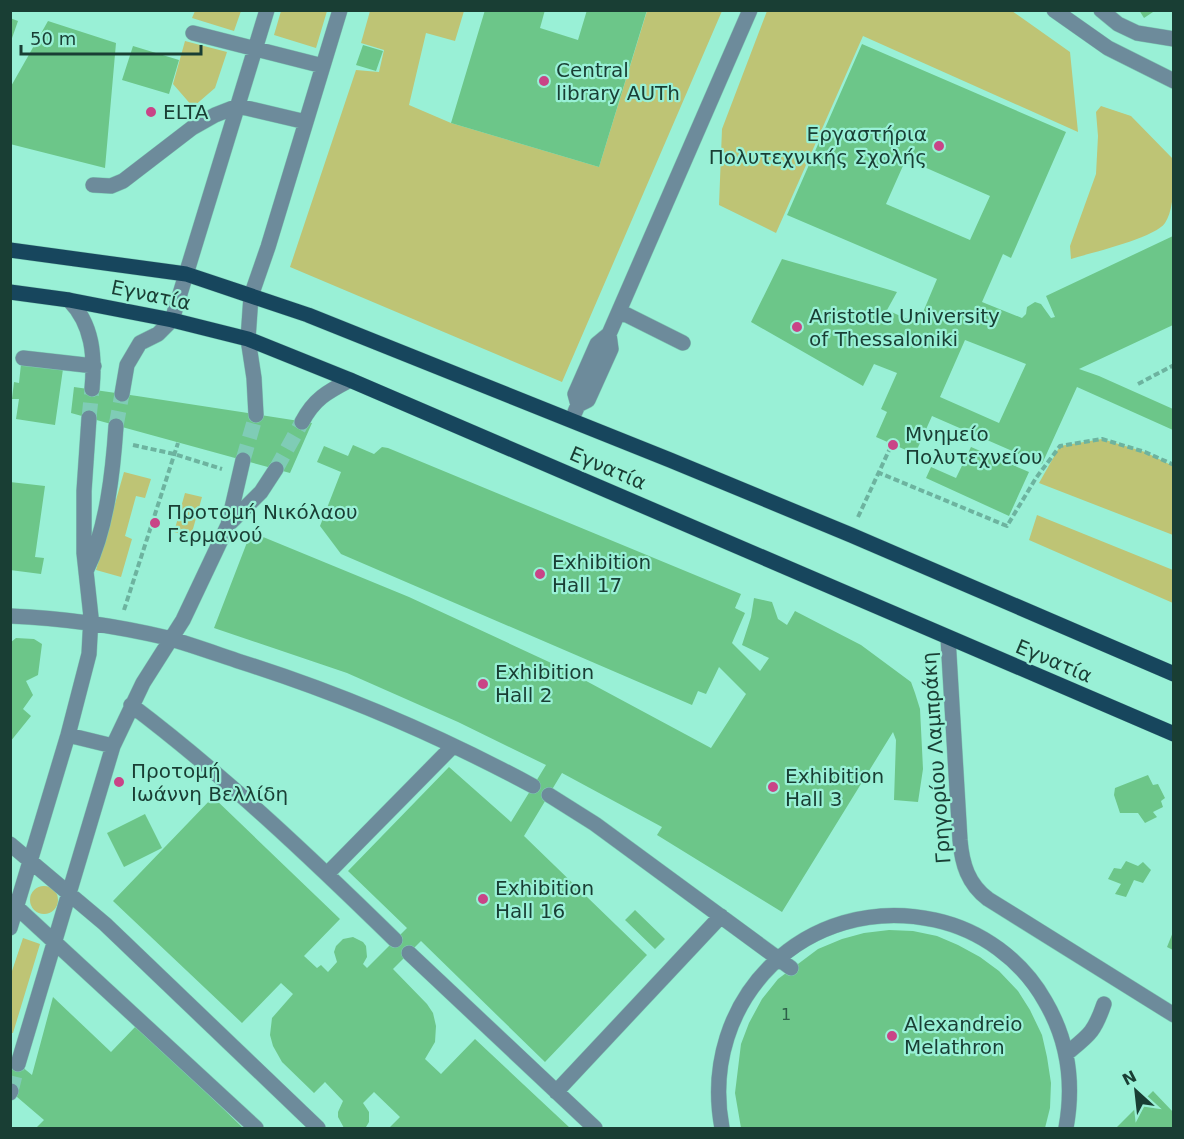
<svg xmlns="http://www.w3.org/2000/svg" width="1184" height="1139" viewBox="0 0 1184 1139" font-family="'DejaVu Sans',sans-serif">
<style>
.green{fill:#bec475}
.building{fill:#6cc689;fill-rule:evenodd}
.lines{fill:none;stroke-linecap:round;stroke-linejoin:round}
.minor-tunnel{stroke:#7fccb6;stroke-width:15;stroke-dasharray:15 8;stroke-linecap:butt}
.minor-casing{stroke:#7fccb6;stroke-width:16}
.major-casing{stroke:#7fccb6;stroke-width:16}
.path{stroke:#6db39f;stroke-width:4;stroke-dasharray:6 3;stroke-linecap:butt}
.minor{stroke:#6d8b9b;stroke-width:15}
.major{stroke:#17465d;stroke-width:15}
.poi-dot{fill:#c94487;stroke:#99f0d6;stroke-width:2}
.labels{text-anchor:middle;stroke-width:4.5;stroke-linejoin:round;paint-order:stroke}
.number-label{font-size:16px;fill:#2e6049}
.poi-label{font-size:20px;fill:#193e34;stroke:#99f0d6;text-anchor:start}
.street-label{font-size:20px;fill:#193e34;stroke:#99f0d6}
</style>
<rect width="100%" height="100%" fill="#99f0d6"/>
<!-- green -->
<path class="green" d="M195,11L240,10L241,11L234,31L192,18Z
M281,11H327L316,48L274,35Z
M370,11H464L455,41L426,33L409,105L451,123L599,167L647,11H722L562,382L290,267L356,70L379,72L384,50L361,43Z
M767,11H1012L1070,52L1078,132L863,36L776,233L719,205L722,129Z
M185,41L227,52L215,88L193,107L173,84Z
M1101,106L1131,116L1173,159C1174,175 1175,209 1165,223C1155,238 1090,253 1071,259L1070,246L1096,174L1098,136L1096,112Z
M1102,439L1145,452L1173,466V535L1039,483L1060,446Z
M124,472L151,479L145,498L136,496L125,536L132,539L121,577L96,570Z
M185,493L202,497L191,536L174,532Z
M1037,515L1173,570V603L1029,540Z
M30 900a14 14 0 1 1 28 0a14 14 0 1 1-28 0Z
M23,938L40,944L13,1033H11V974Z"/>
<!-- building -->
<path class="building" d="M485,10H545L540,28L578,40L587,10H647L599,167L451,123Z
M1139,10H1156L1144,18Z
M10,18L18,21L11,41H10Z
M48,21L116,43L105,168L10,144V88Z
M862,44L1066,132L1011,258L1003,254L982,302L1022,318L1026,314L1027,307L1035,302L1041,304L1051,318L1055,317L1046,296L1173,236V325L1079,369L1099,376L1173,409V430L1077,387L1042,464L932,416L915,454L876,437L887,412L881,409L897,373L874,364L863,386L751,322L782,259L897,292L887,310L918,324L937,279L787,215ZM906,159L990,196L970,240L886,204ZM965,340L1026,364L999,423L940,397Z
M363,45L383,51L376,71L356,65Z
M133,46L179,60L169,94L122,80Z
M21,364L63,369L55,425L16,419L19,399H12L14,382L19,383Z
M74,387L137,396L312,423L290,473L71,413Z
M353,445L374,454L382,447L388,448L741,594L735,608L745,613L732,643L760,671L769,658L742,645L751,617L754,598L772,602L778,619L787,625L795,611L861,645L911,682L915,693L920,709L923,769L918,802L894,800L896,740L893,732L782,912L657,835L662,827L562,773L524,836L647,955L545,1062L421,941L393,969L427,1004L433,1013L436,1026L435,1042L425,1059L441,1074L475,1039L570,1128H389L400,1117L374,1092L363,1103L369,1112V1122L366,1127L364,1128H344L338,1117V1112L343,1101L325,1082L314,1093L282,1062L273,1046L270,1035L272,1018L293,994L281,983L242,1023L113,901L213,797L340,919L304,956L317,968L321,965L328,972L337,962L334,952L336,946L343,939L353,937L363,942L366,946L367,957L363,964L367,968L407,928L348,871L449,767L511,822L546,765L458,722L347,673L214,628L251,532L409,597L562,668L711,748L746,694L719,667L706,694L698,691L692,705L341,554L320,526L341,472L317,462L324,446L348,456Z
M971,447L1029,472L1009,516L926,478L931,467L956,478Z
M10,482L45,486L35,557L44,558L41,574L10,570Z
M16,638L34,639L42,644L38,675L26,681L33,695L23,709L31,716L10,742V643Z
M1148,775L1153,785L1158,784L1165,798L1161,801L1163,807L1153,812L1157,817L1145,823L1138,813H1120L1114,795L1115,788Z
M145,814L162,848L124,867L107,833Z
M1126,861L1138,866L1143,862L1151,870L1143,883L1134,880L1126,897L1115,894L1121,884L1108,879L1114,868L1121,869Z
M635,910L665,939L655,949L625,920Z
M889,930L913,931L937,936L958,945L980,957L999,971L1018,991L1030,1010L1042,1035L1047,1057L1051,1083L1050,1108L1045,1128H741L735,1093L741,1044L749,1023L762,999L778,979L818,949L842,939L864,933Z
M1173,932V950L1167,947Z
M53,997L111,1052L137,1025L243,1128H36L44,1120L10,1091V1057L32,1075Z
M1153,1091L1173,1112V1128H1116Z"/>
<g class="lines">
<!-- minor-tunnel -->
<path class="minor-tunnel" d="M89,418L92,389
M116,426L122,394
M243,460L256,415
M276,469L302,422
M11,1091L18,1064"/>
<defs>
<path id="minor" d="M1054,10L1108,48L1174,81
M1101,10L1118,24L1137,33L1174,39
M193,33L323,66
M93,185L111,186L123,181L192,128L215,115L238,106L306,122
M69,300C93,325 95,356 92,389
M619,311L683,343
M23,358L94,366
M122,394L127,365L140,343L158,334L172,320L267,10
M578,405L575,394L597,344L609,334L750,10
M575,412L578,405L588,400L611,349L609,334
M256,415L254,378L248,339L251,296L268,247L340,10
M302,422C314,399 327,392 350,380
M228,525L261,492L276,469
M87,569C107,528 113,471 116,426
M10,616C63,618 117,626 168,638C192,645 217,654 241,662C342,694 440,736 533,786
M948,638L960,840C962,864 968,884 988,899L1174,1015
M131,705C225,776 310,857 395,940
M68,735L113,746
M549,795L595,824L791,968
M10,844L105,924L318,1128
M327,874L453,746
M10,901L256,1128
M10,928L68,735L89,654L91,617L84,553V491L89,418
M409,953L595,1128
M1066,1054C1089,1035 1094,1033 1104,1004
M18,1064L113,746L143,683L183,620L228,525L243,460
M556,1092L721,916
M10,1093L11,1091
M722,1128C698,1000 806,892 935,920C981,930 1022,960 1045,1001C1068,1040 1074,1084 1066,1128"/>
<path id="major" d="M10,250L186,274L308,315L670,460L851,535L1174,674
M10,292L69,300L172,320L248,339L350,380L1174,734"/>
</defs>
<!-- minor casing -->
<use href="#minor" class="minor-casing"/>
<!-- major casing -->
<use href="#major" class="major-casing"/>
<!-- path -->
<path class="path" d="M1138,384L1174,365
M133,445L174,454L222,469
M877,472L1007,526L1036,478L1060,446L1102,439L1145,452L1174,465
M858,517L892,444
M124,610L178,443"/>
<!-- minor -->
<use href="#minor" class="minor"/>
<!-- major -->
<use href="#major" class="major"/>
</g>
<!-- markers -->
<g class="poi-dot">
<circle cx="544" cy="81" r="6"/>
<circle cx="151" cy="112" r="6"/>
<circle cx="939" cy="146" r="6"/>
<circle cx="797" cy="327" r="6"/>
<circle cx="893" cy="445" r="6"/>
<circle cx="155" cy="523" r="6"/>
<circle cx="540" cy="574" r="6"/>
<circle cx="483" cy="684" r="6"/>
<circle cx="119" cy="782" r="6"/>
<circle cx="773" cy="787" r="6"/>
<circle cx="483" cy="899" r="6"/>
<circle cx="892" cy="1036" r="6"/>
</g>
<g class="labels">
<!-- number labels -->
<g class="number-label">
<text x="786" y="1020">1</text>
</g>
<!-- poi labels -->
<g class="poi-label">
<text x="556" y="77">Central<tspan x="556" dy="23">library AUTh</tspan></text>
<text x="163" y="119">ELTA</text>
<text x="927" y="141" text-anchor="end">Εργαστήρια<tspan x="927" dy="23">Πολυτεχνικής Σχολής</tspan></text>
<text x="809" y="323">Aristotle University<tspan x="809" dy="23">of Thessaloniki</tspan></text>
<text x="905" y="441">Μνημείο<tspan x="905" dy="23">Πολυτεχνείου</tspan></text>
<text x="167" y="519">Προτομή Νικόλαου<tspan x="167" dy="23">Γερμανού</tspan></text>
<text x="552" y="569">Exhibition<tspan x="552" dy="23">Hall 17</tspan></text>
<text x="495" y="679">Exhibition<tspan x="495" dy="23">Hall 2</tspan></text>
<text x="131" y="778">Προτομή<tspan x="131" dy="23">Ιωάννη Βελλίδη</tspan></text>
<text x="785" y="783">Exhibition<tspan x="785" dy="23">Hall 3</tspan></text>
<text x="495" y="895">Exhibition<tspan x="495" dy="23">Hall 16</tspan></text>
<text x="904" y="1031">Alexandreio<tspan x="904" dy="23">Melathron</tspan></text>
</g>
<!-- street labels -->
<g class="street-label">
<text transform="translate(151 295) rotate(12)" y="7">Εγνατία</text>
<text transform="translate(608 468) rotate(23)" y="7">Εγνατία</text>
<text transform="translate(1054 661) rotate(23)" y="7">Εγνατία</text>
<text transform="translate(936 758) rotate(-94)" y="7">Γρηγορίου Λαμπράκη</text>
</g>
</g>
<!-- border -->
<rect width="1184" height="1139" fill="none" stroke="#193e34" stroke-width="24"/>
<!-- north arrow -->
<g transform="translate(1136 1091) rotate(333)" stroke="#99f0d6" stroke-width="4.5" paint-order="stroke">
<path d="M0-4.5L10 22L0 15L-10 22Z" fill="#193e34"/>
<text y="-9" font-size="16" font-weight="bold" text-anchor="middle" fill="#193e34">N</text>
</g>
<!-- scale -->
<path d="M21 45v9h180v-9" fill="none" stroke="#193e34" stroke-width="3"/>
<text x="30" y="45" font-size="18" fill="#193e34" stroke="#99f0d6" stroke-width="4.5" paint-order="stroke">50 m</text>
</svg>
